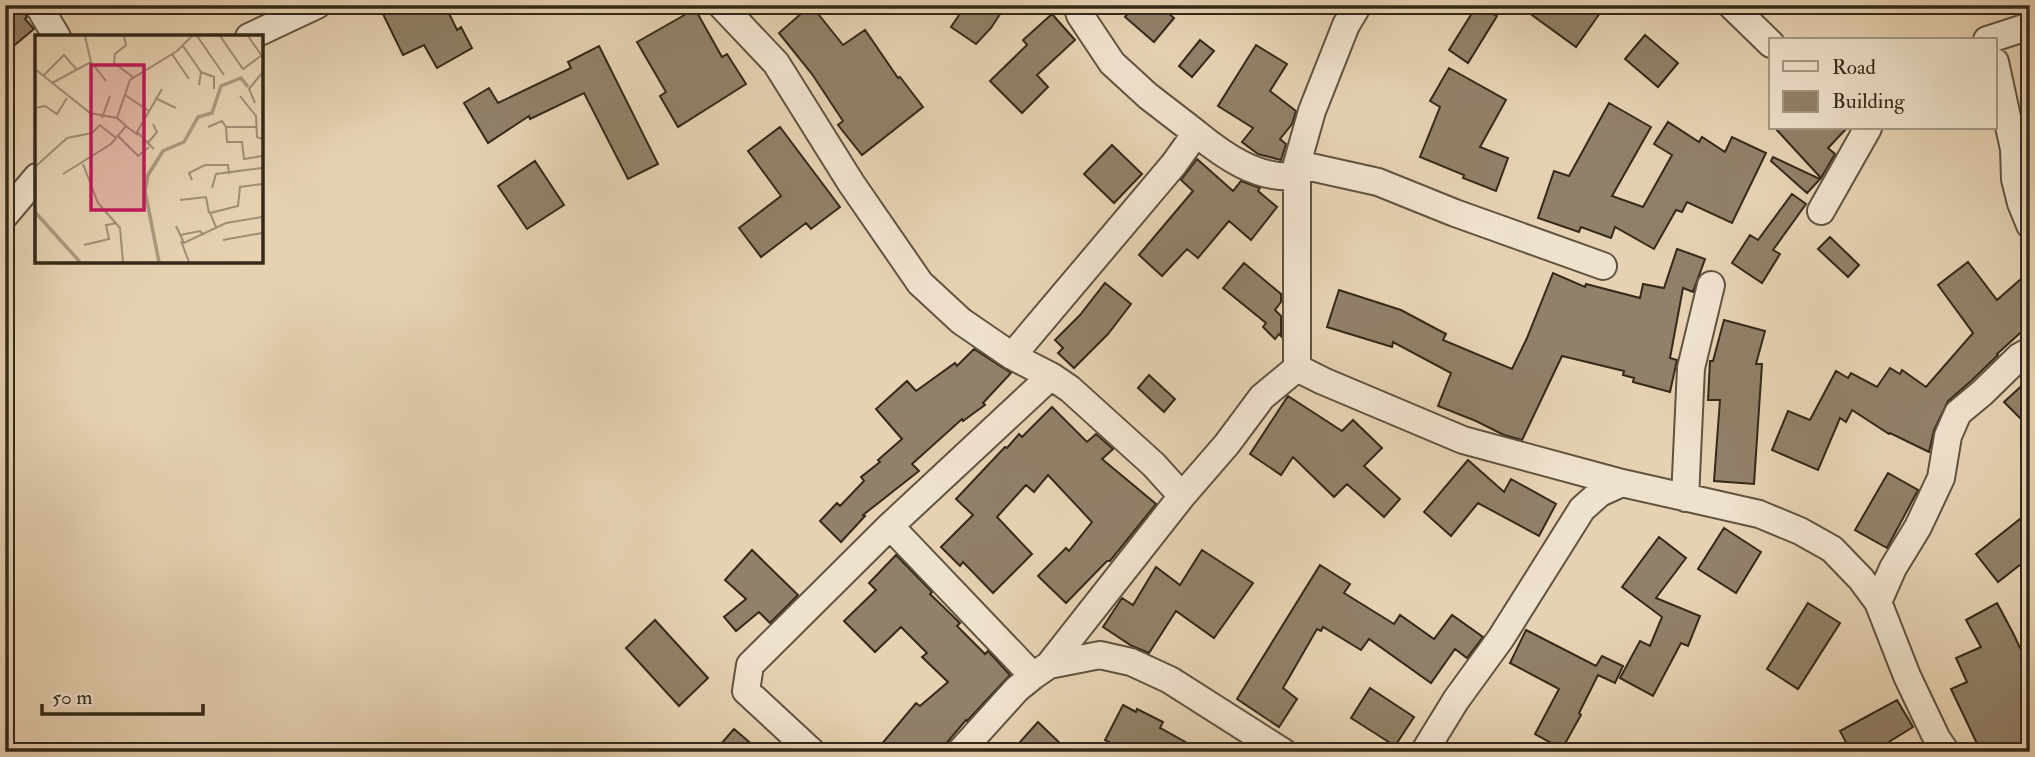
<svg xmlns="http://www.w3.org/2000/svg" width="2035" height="757" viewBox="0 0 2035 757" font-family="'IM FELL Double Pica',serif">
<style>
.building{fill:#918169;stroke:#34291a;stroke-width:2}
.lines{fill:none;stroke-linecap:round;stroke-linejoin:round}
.street-casing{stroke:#605340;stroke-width:30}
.street{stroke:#efe2cd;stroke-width:26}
.inset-river{fill:none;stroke:#a9997e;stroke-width:3.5}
.inset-road{fill:none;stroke:#9f8e75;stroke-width:2}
.view{fill:#c2185b;fill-opacity:0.15;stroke:#c2185b;stroke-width:3.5}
.inset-edge{fill:none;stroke:#34291a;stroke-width:3.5}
</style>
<rect width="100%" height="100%" fill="#e6d2b2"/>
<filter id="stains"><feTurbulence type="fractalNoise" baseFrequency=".00286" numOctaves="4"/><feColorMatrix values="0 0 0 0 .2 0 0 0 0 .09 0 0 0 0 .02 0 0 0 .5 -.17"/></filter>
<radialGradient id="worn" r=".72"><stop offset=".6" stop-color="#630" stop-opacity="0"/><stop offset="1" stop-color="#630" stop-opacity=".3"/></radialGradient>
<!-- building -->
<path class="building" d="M5,5H21L27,17L25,19L34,29L5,53Z
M391,5H445L457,30L461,27L472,48L437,68L424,45L403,55L381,10Z
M811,5L843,45L865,30L898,78L900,77L923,107L862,155L838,125L843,121L812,74L779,33Z
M966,5H1006L991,28L976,44L951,27Z
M1135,5H1159L1174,18L1154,42L1125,17Z
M1477,5L1497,16L1468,63L1449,50Z
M1518,5H1590L1600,13L1576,47Z
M695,9L722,57L727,54L746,84L678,127L660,96L666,92L637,42Z
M1052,14L1075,40L1037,75L1048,87L1022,113L990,81L1027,45L1023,40Z
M1645,35L1678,63L1658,87L1625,59Z
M1200,40L1214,51L1192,77L1179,66Z
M1256,45L1287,64L1270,91L1296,111L1292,124L1280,139L1286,144L1281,160L1258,154L1242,142L1253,128L1218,106Z
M599,46L658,164L628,179L584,93L530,119L529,116L488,143L464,103L489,88L498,103L571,68L568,62Z
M1449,68L1506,100L1480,147L1508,158L1496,191L1463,178L1464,175L1420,157L1440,107L1430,101Z
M1609,103L1651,127L1612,196L1643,207L1672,155L1654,144L1668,122L1699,142L1702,137L1725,152L1732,137L1766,153L1732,223L1687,202L1682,212L1676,210L1654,249L1615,227L1611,238L1581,227L1579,232L1538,218L1554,171L1569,176Z
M780,127L840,207L811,229L806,223L761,257L739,228L781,196L748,151Z
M1775,128H1847L1828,148L1835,154L1821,178Z
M1112,145L1142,174L1114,203L1084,174Z
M1773,157L1820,179L1807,193L1771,161Z
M1197,159L1233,191L1241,181L1260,188L1258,191L1277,207L1251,240L1229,221L1198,258L1187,249L1162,276L1139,255L1193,191L1181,180Z
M535,161L564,205L527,229L498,186Z
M1792,194L1806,204L1773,250L1780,254L1762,283L1732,263L1750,235L1758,240Z
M1830,237L1859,265L1848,277L1818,249Z
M1677,249L1705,259L1693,292L1683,288L1670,358L1677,360L1670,392L1633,382L1634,378L1623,375L1624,371L1562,356L1522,440L1504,435L1476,421L1438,406L1451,373L1393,342L1392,347L1327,327L1339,290L1401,310L1446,334L1443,340L1512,369L1527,338L1553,273L1585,287L1586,284L1640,298L1643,284L1664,288Z
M1968,262L1997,300L2030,271V324L1997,354L1998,355L1971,381L1948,401L1934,430L1929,452L1890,433L1889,434L1852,410L1846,422L1840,418L1818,470L1772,450L1788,411L1810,420L1836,371L1848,378L1851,373L1877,387L1890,368L1900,374L1902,370L1926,387L1973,333L1938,285Z
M1244,263L1281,294V302L1275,310L1281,316V336L1279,334L1275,339L1263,327L1266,323L1223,288Z
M1105,283L1131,304L1108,334L1074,368L1058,353L1063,348L1055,340L1080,315Z
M1724,320L1765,331L1756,364H1762L1754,484L1714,481L1720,400H1708L1710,361H1713Z
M974,349L1011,373L983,403L985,405L963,421L962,419L912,464L919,471L863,515L865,516L841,542L820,521L837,503L840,506L864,481L861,477L880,462L878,460L902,439L876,409L907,381L916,391L955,363L957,366Z
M1149,375L1175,399L1164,412L1138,388Z
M2030,378V428L2004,402Z
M1288,396L1342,431L1353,420L1382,448L1364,466L1400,499L1384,517L1347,484L1334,497L1293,457L1281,475L1250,454Z
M1052,407L1087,442L1096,434L1113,449L1102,459L1156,504L1110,561H1107L1066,603L1038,576L1066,548L1069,551L1092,522L1048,475L1034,492L1026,485L997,517L1032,554L993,593L963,562L960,566L941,547L973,515L956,499L1005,447L1007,448L1019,434L1022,437Z
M1468,460L1504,492L1511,479L1556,504L1539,536L1478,503L1451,536L1424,512Z
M1888,473L1918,490L1887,548L1855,530Z
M2030,511V557L1998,582L1976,554Z
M1724,528L1761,552L1736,593L1698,569Z
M1659,537L1686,558L1656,598L1700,616L1688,646L1681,643L1653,696L1620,678L1640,641L1650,646L1662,617L1622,587Z
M752,550L798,595L770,623L759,612L736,631L724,617L746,599L725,580Z
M1202,550L1253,583L1214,638L1176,611L1149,653L1132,646L1103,627L1122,598L1133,605L1156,567L1180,585Z
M896,555L932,592L930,594L960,623L957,626L985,654L988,651L1010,675L967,721L966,720L939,752H875L916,703L920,706L948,682L922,657L927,653L901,627L875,652L844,621L876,590L869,583Z
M1320,565L1350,584L1344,593L1394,624L1400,615L1434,639L1452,615L1483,637L1467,658L1455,649L1431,683L1369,639L1361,650L1323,627L1321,631L1317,629L1283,688L1297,699L1279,727L1237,699Z
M1808,603L1840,623L1798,689L1767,669Z
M1997,603L2013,633L2030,669V752H1981L1951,689L1967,682L1956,658L1981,647L1966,620Z
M655,620L708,678L679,706L626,648Z
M1526,630L1596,666L1602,656L1623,666L1615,683L1598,675L1579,713L1581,715L1562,749L1535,734L1559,689L1510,663Z
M1370,688L1414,717L1395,746L1351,718Z
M1897,700L1913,727L1884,745L1887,752H1851L1840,731Z
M1123,705L1136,712L1137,709L1163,722L1160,728L1162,729L1203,752H1128L1105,740Z
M1038,722L1069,752H1011Z
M734,729L761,752H714Z"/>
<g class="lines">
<defs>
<path id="street" d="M38,5L57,37
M721,5L776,63L851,183L920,283L961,321L1012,356L1051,376L1070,389L1154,465L1182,496L1049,665
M1731,5L1771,44
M249,37L317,5
M1987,40L2030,26
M1995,62L2014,149L2015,179L2021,203L2030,225
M1196,133C1224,156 1258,180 1296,176
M1297,164L1378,182L1455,213L1603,266
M1821,211L1868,128
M5,215L37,177
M1012,356L1174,164L1196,133L1148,96L1112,63L1080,15L1077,5
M1297,368L1323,381L1463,440L1622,483L1759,514L1800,531L1832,549L1861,579L1878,602L1907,676L1937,739L1946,752
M1297,368V164L1312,111L1346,25L1358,5
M1182,496L1227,444L1262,397L1297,368
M1685,498L1691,368L1711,285
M890,526L1033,676
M1878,602L1893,568L1918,527L1941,478L1948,436L1958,413L1982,393L2019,357L2030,351
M812,752L746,691L750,665L890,526L1051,376
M960,752L1017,689L1033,676L1049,665L1100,655L1131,662L1170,680L1283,752
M1424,752L1456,700L1501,638L1582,509L1600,493L1622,483"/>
</defs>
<!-- street casing -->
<use href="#street" class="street-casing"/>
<!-- street -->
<use href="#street" class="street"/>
</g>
<!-- overview -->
<g transform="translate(35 35)">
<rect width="228" height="228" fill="#e6d2b2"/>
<path class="inset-river" d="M0,177L45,227M124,227L110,156L113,140L128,116L149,107L163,82L177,78L186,51L206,43L213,52"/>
<path class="inset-road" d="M89,1L91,10L80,19L79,28L98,42M162,1L189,40M185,1L208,34L227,20M213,1L227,21M148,11L166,37L164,50M137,19L154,44M56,27L71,46M0,34L55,78L82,83L91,91M166,37L179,42V54M9,40L29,20L42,35M17,48L56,27L50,1M90,60L114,76M205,61L221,81L222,102L227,104M120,63L141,73M220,68L214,54L227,38M0,73L10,71L22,79L32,63M67,83L75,61M82,83L95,45L142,16L157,1M191,91L192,107H207L209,124L227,121M173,92L187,86L191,92H221M82,100L103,121L114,112M112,109L122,97L118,89M119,114L102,97L127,54M48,129L63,168L85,193L88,227M0,132L32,103L57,98L65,90L81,103M28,139L76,109L91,91L103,100M157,145L154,138L170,130H193L194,139M177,153L181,139L227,133M145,165L171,162L174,178M141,191L149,208L191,188L227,182M181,192L175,178L203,171L205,152L227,149M145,200L165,196L169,200M188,205L227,198M146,206L154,227M49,210L74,204L71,190L82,188"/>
<path class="view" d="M56,30H109V175H56Z"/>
<rect width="228" height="228" class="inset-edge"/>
</g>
<!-- margin -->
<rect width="2035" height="757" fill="none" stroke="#e6d2b2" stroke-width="28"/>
<rect x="7" y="7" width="2021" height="743" fill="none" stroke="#34291a" stroke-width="3.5"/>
<rect x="14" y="14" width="2007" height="729" fill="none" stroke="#34291a" stroke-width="2"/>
<!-- legend -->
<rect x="1769" y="38" width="228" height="91" fill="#efe2cd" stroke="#a49885" stroke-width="2"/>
<rect x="1783" y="61" width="35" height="10" fill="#efe2cd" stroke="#a49885" stroke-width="2"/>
<text x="1832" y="74" font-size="21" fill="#34291a">Road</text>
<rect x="1783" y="91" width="35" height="21" fill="#918169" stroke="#a49885" stroke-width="2"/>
<text x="1832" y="108" font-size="21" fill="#34291a">Building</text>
<!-- scale -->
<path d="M42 704v10h161v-10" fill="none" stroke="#34291a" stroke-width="3.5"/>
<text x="52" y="704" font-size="21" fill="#34291a" stroke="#efe2cd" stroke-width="5" paint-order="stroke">50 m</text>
<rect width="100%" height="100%" filter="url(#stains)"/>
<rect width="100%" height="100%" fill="url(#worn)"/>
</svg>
